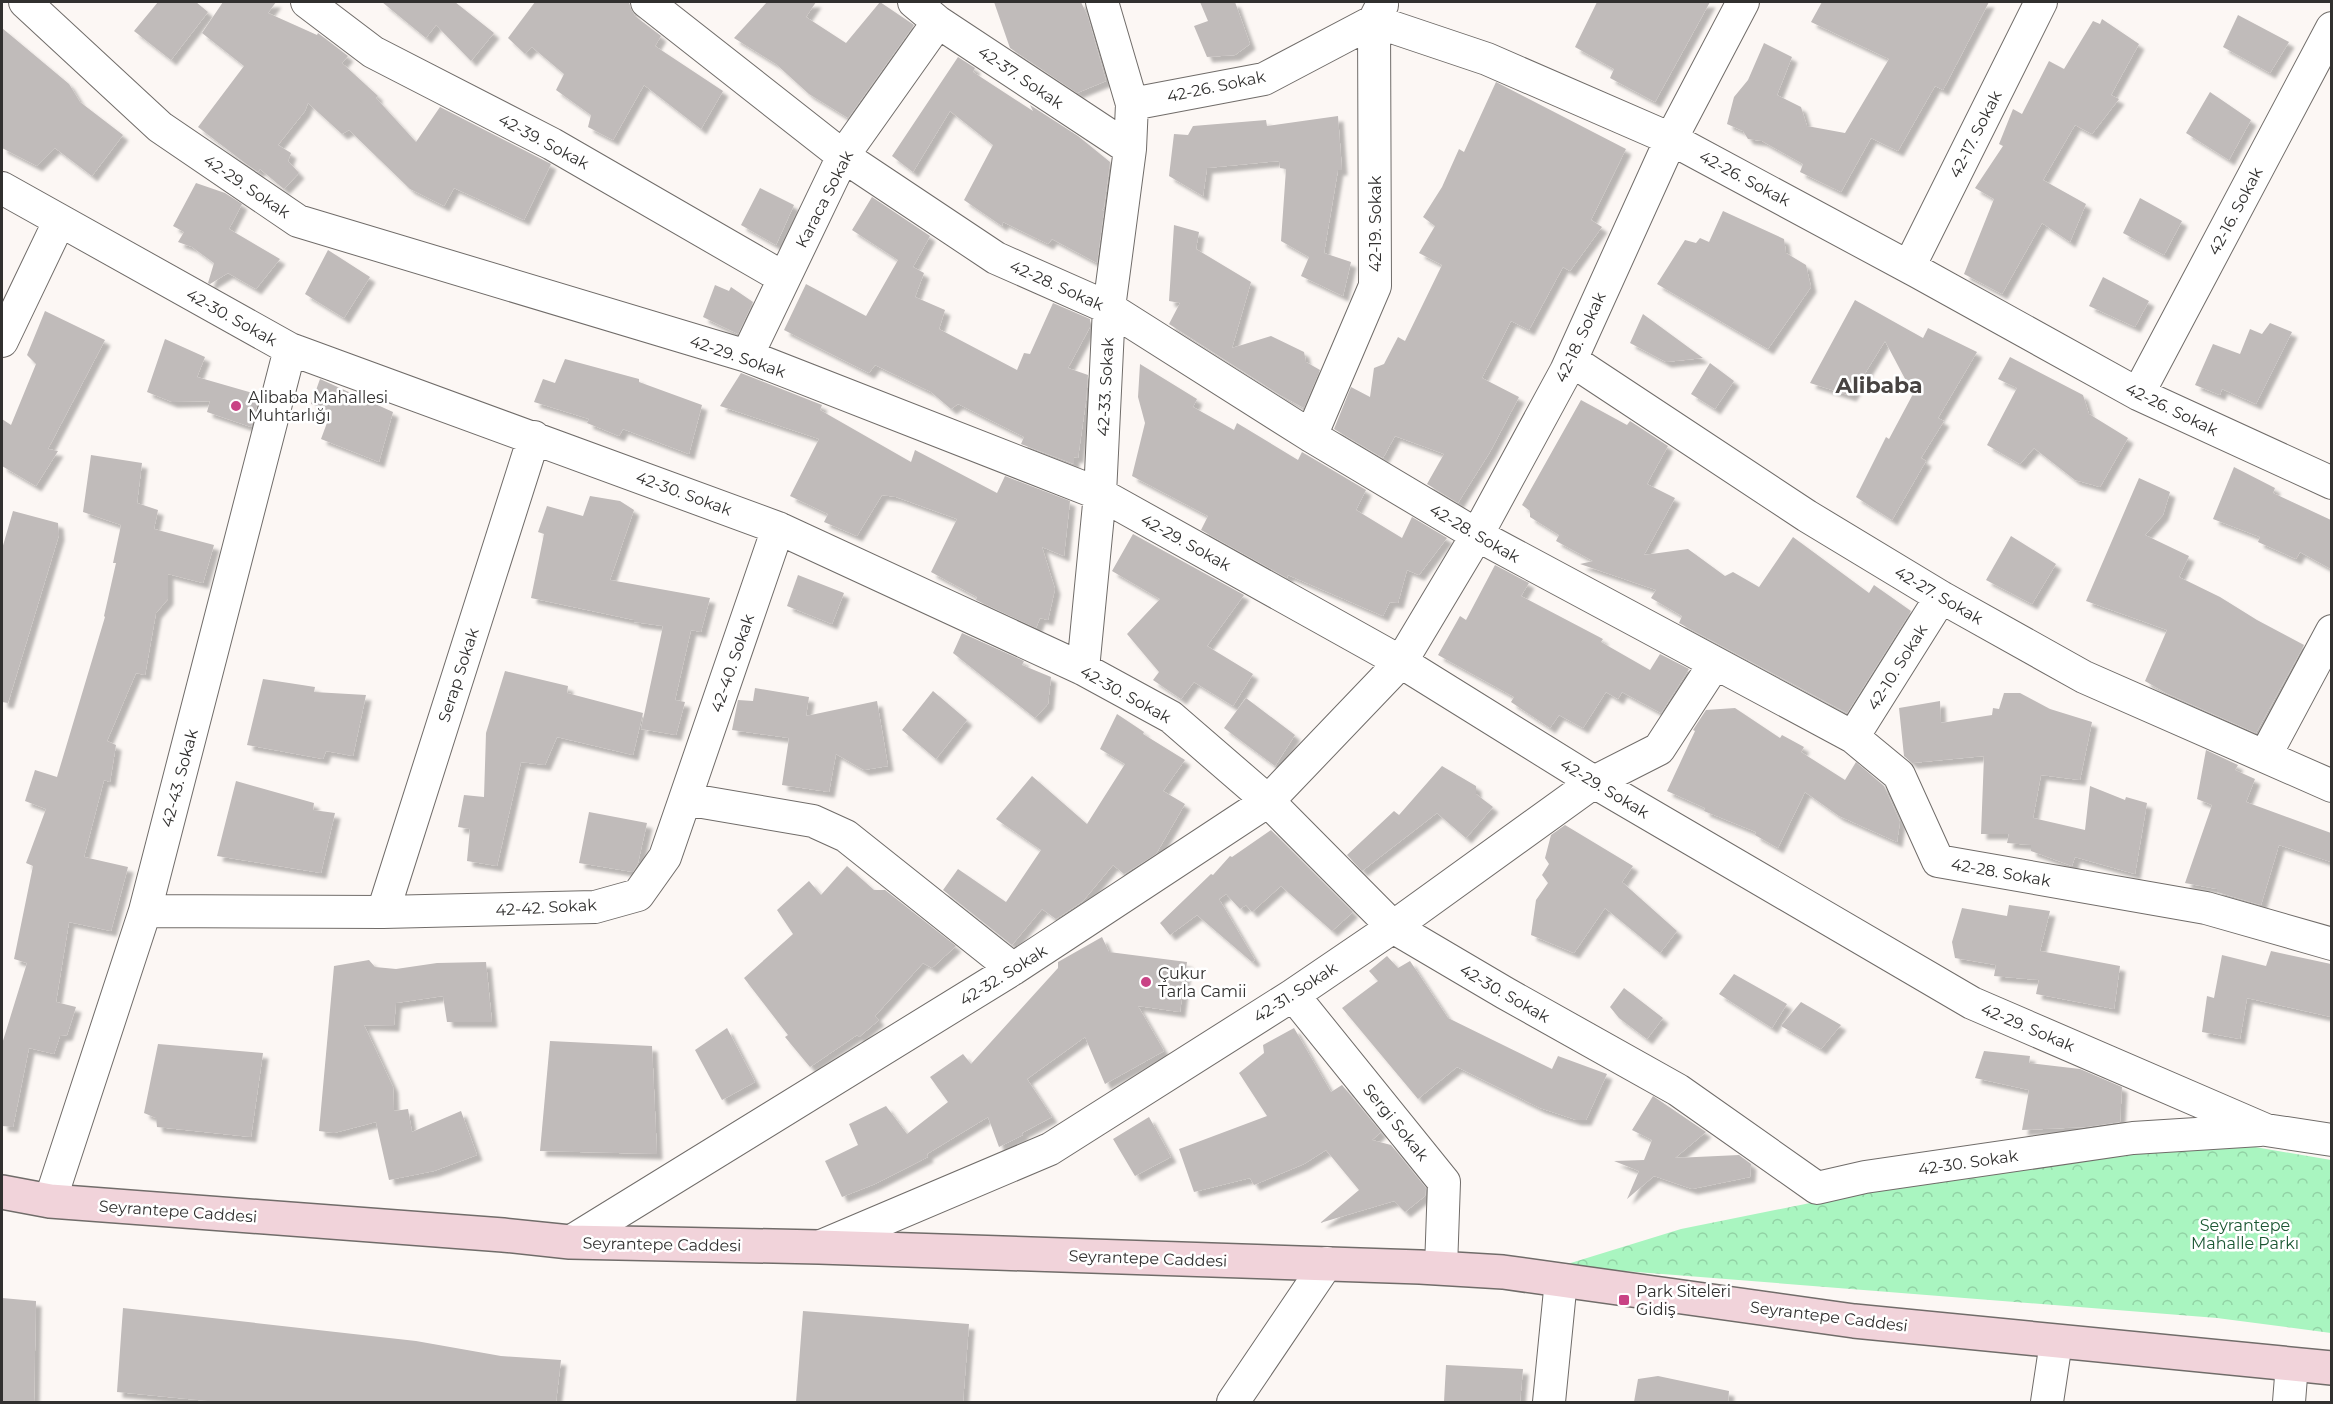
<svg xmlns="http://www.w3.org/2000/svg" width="2333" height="1404" viewBox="0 0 2333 1404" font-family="Montserrat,sans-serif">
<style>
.park{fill:url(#park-crowns)}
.building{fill:#c0bbba;filter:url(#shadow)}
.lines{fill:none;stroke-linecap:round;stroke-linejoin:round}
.street-casing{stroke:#706c69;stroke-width:34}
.secondary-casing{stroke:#706c69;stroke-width:36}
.street{stroke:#fff;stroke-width:32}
.secondary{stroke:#f1d3da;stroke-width:33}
.poi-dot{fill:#c94385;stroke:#fff;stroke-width:2}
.labels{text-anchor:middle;stroke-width:5;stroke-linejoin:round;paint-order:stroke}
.street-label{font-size:16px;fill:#31302f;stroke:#fff}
.poi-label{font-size:16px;fill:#31302f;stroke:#fff;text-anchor:start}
.park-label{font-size:16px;fill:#1b5733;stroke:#fff}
.district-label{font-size:22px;font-weight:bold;fill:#484442;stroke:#fff}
</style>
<defs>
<pattern id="park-crowns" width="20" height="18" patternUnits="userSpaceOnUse" patternTransform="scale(1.5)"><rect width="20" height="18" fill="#a9f5c0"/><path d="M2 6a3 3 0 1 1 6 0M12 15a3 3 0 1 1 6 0" fill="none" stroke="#92d2a5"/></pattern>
<filter id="shadow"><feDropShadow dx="5.5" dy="5.5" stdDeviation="1.5" flood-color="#0004"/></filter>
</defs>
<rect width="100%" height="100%" fill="#fcf7f4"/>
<!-- park -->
<path class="park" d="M2255,1147L2331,1160V1333L2217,1318L1561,1266L1681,1229L1840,1197L2149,1152Z"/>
<!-- building -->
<path class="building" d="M158,2H196L208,12L171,60L134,31Z
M223,2H276L268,13L317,35L318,33L348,56L342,63L378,96L376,98L416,142L440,107L551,164L524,220L454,188L444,206L410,189L349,130L342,134L308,103L305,111L278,145L291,153L288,161L299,173L284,189L260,169L258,172L245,163L198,127L244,66L202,33Z
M382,2H455L494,33L471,61L436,25L426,38Z
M535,2H629L631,9L635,16L661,36L655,46L723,91L701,129L644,85L613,140L588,127L591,115L556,90L564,74L532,47L525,54L508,38Z
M767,2H816L806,17L846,43L880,2L914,25L848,118L809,94L776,64L734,38Z
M994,2H1081L1088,17L1106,81L1077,93L1010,48Z
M1200,2H1235L1250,44L1235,55L1207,57L1194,26L1208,21Z
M1597,2H1710L1655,102L1610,78L1614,69L1575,47Z
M1822,2H1989L1943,90L1935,86L1898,151L1871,138L1841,192L1800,172L1803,164L1762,141L1748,139L1743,131L1727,124L1734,97L1748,80L1764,43L1792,57L1777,95L1801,107L1807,126L1845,133L1889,59L1811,22Z
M2238,15L2289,42L2270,73L2223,47Z
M2102,19L2139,44L2111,95L2119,99L2092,134L2075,125L2043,180L2086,204L2070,242L2042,223L2002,294L1964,274L1994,199L1975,188L2003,146L1999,144L2013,109L2022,114L2049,61L2064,69L2093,21L2100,24Z
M2,28L69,84L80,102L123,135L92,176L55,148L37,166L2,148Z
M958,57L975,68L973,72L1033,111L1030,105L1078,136L1110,162L1104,207L1102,210L1104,211L1097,263L1052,239L1048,244L1003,222L1002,226L964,200L993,145L950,111L913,172L892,156Z
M1496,82L1626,149L1591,220L1602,227L1570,271L1563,267L1529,330L1511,321L1482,378L1519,397L1490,452L1458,503L1427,484L1444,454L1395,436L1383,458L1334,429L1351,387L1370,397L1374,368L1384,364L1398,337L1405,341L1442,265L1419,253L1435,226L1423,217L1442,187L1459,149L1464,152Z
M2210,92L2251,120L2229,160L2186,133Z
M1338,116L1342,170H1338L1324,253L1351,262L1343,296L1301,276L1309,257L1281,241L1286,169L1280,168L1279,161L1207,168L1203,196L1169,176L1174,134L1188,135L1193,126L1266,120L1267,126Z
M196,183L225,193L242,204L229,229L280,259L256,289L228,273L210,284L208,283L214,263L192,247L178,242L184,232L173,226Z
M760,188L794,205L776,245L741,225Z
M872,197L930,236L913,267L924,273L915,297L945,310L939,329L1017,370L1024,353L1030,354L1053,303L1090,319V327L1068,368L1088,375L1086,401L1078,458L1074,457V464L1021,444L1024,437L958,404L951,409L931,392L875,365L869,373L784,330L806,284L866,316L898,260L852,230Z
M2140,198L2182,221L2164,255L2123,233Z
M1723,211L1784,239L1786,253L1806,265L1811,287L1768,349L1657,284L1685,240L1696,243L1700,238L1709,242Z
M1174,225L1199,232L1196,249L1251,282L1232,348L1271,336L1304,352L1306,362L1320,370L1304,408L1280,395L1169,324L1180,303L1169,301Z
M328,250L370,277L344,318L305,294Z
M2103,277L2149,301L2135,327L2089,306Z
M715,285L729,291L731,287L753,302L738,334L703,317Z
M1855,300L1923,338L1928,328L1977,352L1938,418L1944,421L1921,458L1926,461L1892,520L1856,497L1886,437L1889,439L1913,394L1885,341L1851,396L1810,383Z
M45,311L105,340L48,449L58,451L36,486L2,466V419L11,425L36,364L27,355Z
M1643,314L1703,358L1666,362L1630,343Z
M2270,323L2292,332L2256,404L2222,389L2220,395L2195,385L2213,344L2240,354L2250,329L2262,334Z
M165,339L205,357L197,377L260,395L251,427L207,412L210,401L172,402L147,392Z
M2010,357L2083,395L2089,414L2128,438L2100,487L2075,480L2034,448L2020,464L1987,445L2017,388L1998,379Z
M565,359L639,379V382L702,405L689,454L623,429L619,436L587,423L589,419L534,402L543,379L555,383Z
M1710,363L1734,381L1715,409L1691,394Z
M1140,364L1197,399L1193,407L1234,430L1237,423L1298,460L1302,452L1366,490L1356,510L1402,538L1412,517L1447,538L1419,575L1407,570L1398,603L1390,602L1383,616L1288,575L1287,578L1201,530L1208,516L1132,476L1145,423L1138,397Z
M741,373L822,405L820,410L911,462L915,450L997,493L1005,476L1070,501L1064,556L1042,547L1055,589L1048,620L1040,618L1036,628L976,600L977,597L931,572L957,519L896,497L882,495L857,536L824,522L828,514L790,496L819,439L720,406Z
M320,379L393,412L379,462L321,439L331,412L311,404Z
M1581,400L1627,425L1630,421L1668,446L1647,484L1675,498L1644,555L1688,549L1725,576L1733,572L1759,587L1793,537L1869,593L1874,585L1911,611L1847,713L1679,623L1682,616L1651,598L1656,590L1580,564L1593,561L1556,541L1559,535L1530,517V511L1522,505Z
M91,455L142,463L137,503L158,510L154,529L214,545L203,583L168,574V599L156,613L145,675L136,673L107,741L116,745L110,782L104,780L84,857L128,867L111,931L69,922L56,1002L76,1007L67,1035L60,1036L54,1054L29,1048L13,1127L2,1126V1044L27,963L14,959L33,866L26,863L46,809L25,801L35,770L57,777L105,617L104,616L116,563H113L121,525L83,512Z
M2234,467L2275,488L2273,493L2331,520V569L2300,552L2296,559L2258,542L2260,537L2213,519Z
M2139,478L2170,492L2163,515L2145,535L2189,556L2179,577L2220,597L2257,620L2304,645L2256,733L2166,693L2145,681L2167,630L2086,601Z
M590,496L620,501L634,510L610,580L710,598L701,632L691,630L675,700L685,702L676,735L641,729L663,626L634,622V620L531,598L544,534L538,532L547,506L583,516Z
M13,511L58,523L59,535L8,703L2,702V549Z
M1133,534L1244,595L1207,646L1253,674L1233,706L1194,682L1181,699L1153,680L1159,672L1127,634L1160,599L1112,571Z
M2011,536L2056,564L2032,604L1986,580Z
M1495,565L1529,583L1521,596L1603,639L1601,642L1650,670L1660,654L1689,669L1661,713L1622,692L1618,699L1606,692L1583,728L1559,715L1550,728L1511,702L1514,697L1438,655L1460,616L1466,620Z
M798,575L844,593L832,624L787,606Z
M962,633L1024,661L1022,665L1051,677L1048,704L1035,718L953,653Z
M505,671L568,686L567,693L643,713L633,755L557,737L545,765L521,762L497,866L467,861L470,829L458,827L464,795L484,797L486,733Z
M263,679L315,687L314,692L366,695L353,756L326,751L323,759L247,745Z
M755,688L809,697L806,716L877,701L888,766L864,770L836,754L829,792L782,785L789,738L732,730L738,700L753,701Z
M933,691L967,720L936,759L902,730Z
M2004,693H2020L2050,709L2092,722L2080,780L2041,775L2033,818L2085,830L2090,786L2125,800L2126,797L2147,803L2135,874L2075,857L2072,866L2031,851V845L2007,843L2009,834H1981L1984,756L1912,763L1904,756L1899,708L1940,701L1941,723L1992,715L1993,708L1999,709Z
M1246,698L1295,735L1275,766L1224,728Z
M1735,708L1780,738L1782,735L1804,747L1801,752L1845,780L1856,762L1884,786L1900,822L1897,842L1839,816L1805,792L1778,848L1755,835L1756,832L1704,811L1705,808L1667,791L1695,731L1693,730L1706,710Z
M1117,714L1144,732L1143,734L1185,760L1163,791L1185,804L1156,854L1124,874L1113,865L1083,901L1056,919L1042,909L1012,945L943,890L958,869L1006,902L1041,850L996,819L1032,776L1087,824L1125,764L1100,749Z
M2206,750L2238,765L2235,770L2255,779L2246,802L2331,833V862L2279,845L2261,905L2217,892V889L2185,883L2212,805L2197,799Z
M1442,766L1476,786V794L1493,807L1466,838L1437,813L1362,871L1347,855L1394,811L1399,815Z
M236,781L314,803L313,810L335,813L321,873L217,856Z
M589,812L647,823L638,863L633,872L579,863Z
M1565,825L1633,866L1622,882L1677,931L1660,953L1605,908L1574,953L1531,935L1536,900L1548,883L1542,875L1549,864L1545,858L1551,835Z
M1271,830L1353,912L1332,931L1281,886L1252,912L1246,905L1240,909L1226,894L1219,899L1255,960L1252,962L1197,915L1170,935L1160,923L1211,874L1213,875L1230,856L1232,857Z
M847,866L874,890H885L956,946L932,968L923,963L875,1016L879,1020L859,1037L857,1035L810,1067L785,1037L788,1035L744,978L793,934L777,910L809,881L821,895Z
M2009,905L2050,911L2040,951L2120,966L2114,1009L2036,994L2039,980L1994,976L1996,965L1955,958L1952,942L1962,908L2007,916Z
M1102,937L1109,952L1187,962L1180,1012L1138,1006L1164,1051L1105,1084L1085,1037L1027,1079L1052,1117L1022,1133L1023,1135L999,1147L988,1117L927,1154L928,1157L875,1184L842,1197L825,1161L858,1145L849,1124L886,1106L907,1134L948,1102L930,1077L963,1054L971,1064L1058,968V962Z
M2271,951L2331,964V1017L2247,998L2240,1039L2202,1032L2207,996L2214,998L2222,955L2266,966Z
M1387,956L1398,968L1410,961L1448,1018L1552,1069L1558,1056L1607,1074L1586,1120H1576L1540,1108L1457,1067L1418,1099L1342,1008L1378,981L1369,971Z
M369,960L375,967L396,969L437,963L486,962L492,1022H447L443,996L396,1003L394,1026L364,1025L393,1087L394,1111L408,1109L412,1132L461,1111L477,1155L434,1171L389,1180L376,1122L334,1133L319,1131L334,966Z
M1734,974L1787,1004L1772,1028L1719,994Z
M1624,988L1663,1018L1647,1039L1619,1018L1610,1007Z
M1801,1002L1841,1025L1821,1049L1781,1026Z
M727,1028L755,1082L722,1100L695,1050Z
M1294,1028L1331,1092L1342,1085L1381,1132L1372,1140L1391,1145L1426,1188L1425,1196L1405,1212L1394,1201L1320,1223L1359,1190L1326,1150L1304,1164L1254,1185L1250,1178L1194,1192L1179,1149L1267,1116L1239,1073L1264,1053L1263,1045Z
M550,1041L652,1046L657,1154L540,1151Z
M158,1044L263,1053L251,1137L157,1127L156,1118L144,1113Z
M1984,1051L2030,1056L2029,1063L2080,1069L2122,1087L2120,1122L2086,1127L2022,1130L2029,1090L1975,1078Z
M1653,1096L1706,1132L1675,1158L1739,1155L1751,1164L1750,1177L1692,1189L1654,1176L1627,1199L1639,1171L1614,1161L1644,1160L1652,1140L1632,1130Z
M1149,1117L1171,1157L1135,1176L1113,1139Z
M2,1298L36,1301L34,1402H2Z
M123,1308L416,1341L501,1356L561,1360L556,1402H218L117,1392Z
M803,1311L969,1324L963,1402H796Z
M1446,1365L1523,1369L1520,1402H1444Z
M1658,1376L1729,1391L1728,1402H1634L1638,1379Z"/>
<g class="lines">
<defs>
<path id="street" d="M25,2L160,127L298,221L747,356L1100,494L1401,662L1594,782L1972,1003L2266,1130L2332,1140
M307,2L373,52L552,144L784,278
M647,2L843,156L996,258L1109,308L1311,436L1477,535L1853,737L1899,775L1938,861L2206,908L2332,944
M914,2L938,22L1130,149
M1132,104L1264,79L1374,21L1487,59L1671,139L1918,272L2138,394L2332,483
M2,188L290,349L778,528L1083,669L1171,717L1268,801L1393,927L1505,993L1678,1090L1817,1188L1865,1177L2133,1138L2260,1130
M1909,267L2041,2
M2,341L59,222
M747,356L843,156L938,22
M1571,360L1807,516L1941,597L2084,677L2332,786
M2138,394L2332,28
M1311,436L1375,286L1374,21L1382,5
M1083,669L1100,494L1109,308L1130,149L1132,104L1102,2
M1853,737L1941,597
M2265,756L2332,631
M685,799L778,528
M145,911L383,912L595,907L638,895L665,857L685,799L813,821L846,836L1013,969
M383,912L534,437
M1293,995L1444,1182L1441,1268
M50,1201L145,911L290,349
M570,1242L1013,969L1268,801L1401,662L1477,535L1566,371L1671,139L1743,2
M819,1247L1050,1149L1293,995L1393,927L1594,782L1659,749L1715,663
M1233,1402L1327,1263
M1549,1402L1561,1280
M2047,1402L2056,1342
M2289,1402L2292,1364"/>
<path id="secondary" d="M2,1192L50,1201L503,1235L570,1242L819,1247L1420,1267L1503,1272L1854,1321L2332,1368"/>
</defs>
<!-- street casing -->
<use href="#street" class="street-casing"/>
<!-- secondary casing -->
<use href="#secondary" class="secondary-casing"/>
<!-- street -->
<use href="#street" class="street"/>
<!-- secondary -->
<use href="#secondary" class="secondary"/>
</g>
<!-- markers -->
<g class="poi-dot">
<circle cx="236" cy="406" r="6"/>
<circle cx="1146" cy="982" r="6"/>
<rect x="1618" y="1294" width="12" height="12" rx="3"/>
</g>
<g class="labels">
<!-- street labels -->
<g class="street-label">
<text transform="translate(1021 77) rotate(34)" y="6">42-37. Sokak</text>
<text transform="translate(1216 86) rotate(-12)" y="6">42-26. Sokak</text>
<text transform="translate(1975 134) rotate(-63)" y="6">42-17. Sokak</text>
<text transform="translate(544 141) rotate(28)" y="6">42-39. Sokak</text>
<text transform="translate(1745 178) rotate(28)" y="6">42-26. Sokak</text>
<text transform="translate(247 186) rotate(34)" y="6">42-29. Sokak</text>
<text transform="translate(824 199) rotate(-63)" y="6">Karaca Sokak</text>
<text transform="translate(2235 211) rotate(-62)" y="6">42-16. Sokak</text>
<text transform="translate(1375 224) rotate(-90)" y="6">42-19. Sokak</text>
<text transform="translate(1057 285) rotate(24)" y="6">42-28. Sokak</text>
<text transform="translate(232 317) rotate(29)" y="6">42-30. Sokak</text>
<text transform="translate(1580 337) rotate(-65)" y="6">42-18. Sokak</text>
<text transform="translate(738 356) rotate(19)" y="6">42-29. Sokak</text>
<text transform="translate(1105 387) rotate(-87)" y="6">42-33. Sokak</text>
<text transform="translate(2172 409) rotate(26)" y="6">42-26. Sokak</text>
<text transform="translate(684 493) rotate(20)" y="6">42-30. Sokak</text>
<text transform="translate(1475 533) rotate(30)" y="6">42-28. Sokak</text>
<text transform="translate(1186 542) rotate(29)" y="6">42-29. Sokak</text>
<text transform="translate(1939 595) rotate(30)" y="6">42-27. Sokak</text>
<text transform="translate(732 663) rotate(-71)" y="6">42-40. Sokak</text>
<text transform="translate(1897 667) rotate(-58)" y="6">42-10. Sokak</text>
<text transform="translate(458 675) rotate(-72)" y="6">Serap Sokak</text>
<text transform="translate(1126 694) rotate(29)" y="6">42-30. Sokak</text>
<text transform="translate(179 778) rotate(-75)" y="6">42-43. Sokak</text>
<text transform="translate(1605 788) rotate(31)" y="6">42-29. Sokak</text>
<text transform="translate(2001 872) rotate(10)" y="6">42-28. Sokak</text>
<text transform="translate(546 907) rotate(-3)" y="6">42-42. Sokak</text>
<text transform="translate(1003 975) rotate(-32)" y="6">42-32. Sokak</text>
<text transform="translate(1295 992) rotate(-33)" y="6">42-31. Sokak</text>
<text transform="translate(1505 993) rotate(30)" y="6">42-30. Sokak</text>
<text transform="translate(2028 1027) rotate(23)" y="6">42-29. Sokak</text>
<text transform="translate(1396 1122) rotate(51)" y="6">Sergi Sokak</text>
<text transform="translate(1968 1162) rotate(-8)" y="6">42-30. Sokak</text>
<text transform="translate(178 1211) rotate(4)" y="6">Seyrantepe Caddesi</text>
<text transform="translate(662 1244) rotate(1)" y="6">Seyrantepe Caddesi</text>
<text transform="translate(1148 1258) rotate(2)" y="6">Seyrantepe Caddesi</text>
<text transform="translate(1829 1316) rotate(7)" y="6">Seyrantepe Caddesi</text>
</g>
<!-- poi labels -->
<g class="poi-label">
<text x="248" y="403">Alibaba Mahallesi<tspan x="248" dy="18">Muhtarlığı</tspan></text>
<text x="1158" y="979">Çukur<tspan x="1158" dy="18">Tarla Camii</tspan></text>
<text x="1636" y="1297">Park Siteleri<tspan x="1636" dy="18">Gidiş</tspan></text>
</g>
<!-- park labels -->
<g class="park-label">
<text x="2245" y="1231">Seyrantepe<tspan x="2245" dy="18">Mahalle Parkı</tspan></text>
</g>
<!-- district labels -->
<g class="district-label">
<text x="1879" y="393">Alibaba</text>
</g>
</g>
<!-- border -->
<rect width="2333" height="1404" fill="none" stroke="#31302f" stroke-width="6"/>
</svg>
